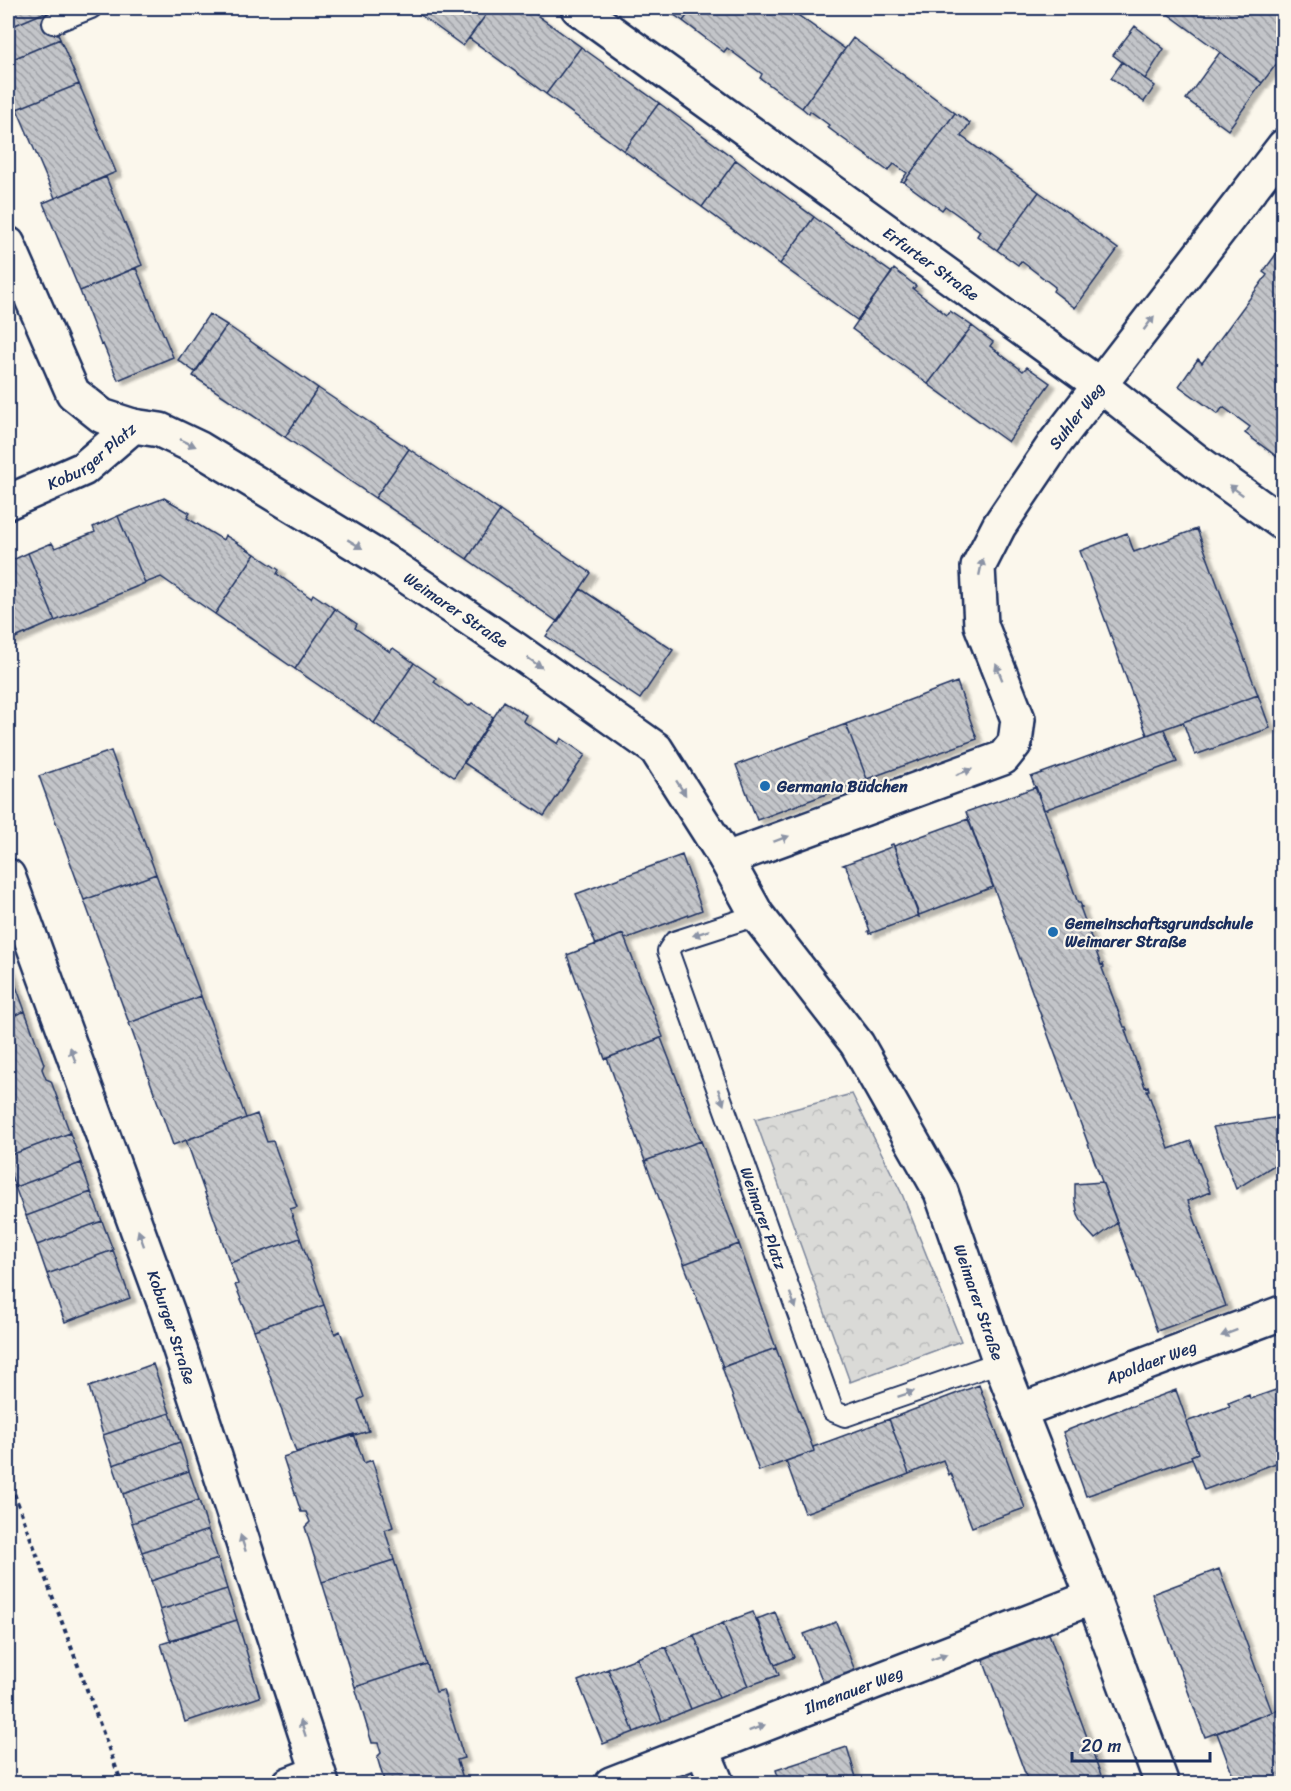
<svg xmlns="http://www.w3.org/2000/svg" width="1291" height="1791" viewBox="0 0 1291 1791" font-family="Sriracha,sans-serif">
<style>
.forest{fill:url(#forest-crowns);stroke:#7a849a;stroke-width:1.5}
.building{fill:url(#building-back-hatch);stroke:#1b2f5e;stroke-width:1.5;filter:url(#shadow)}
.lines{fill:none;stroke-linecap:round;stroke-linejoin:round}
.service-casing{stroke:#1b2f5e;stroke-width:24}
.minor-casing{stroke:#1b2f5e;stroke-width:38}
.path{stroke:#1b2f5e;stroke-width:4;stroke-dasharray:4.5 4.5;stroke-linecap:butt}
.service{stroke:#fbf7ec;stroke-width:20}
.minor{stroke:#fbf7ec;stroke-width:33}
.oneway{fill:#8b93a5}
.poi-dot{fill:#1f6fb2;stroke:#fbf7ec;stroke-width:2}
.labels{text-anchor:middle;stroke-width:4.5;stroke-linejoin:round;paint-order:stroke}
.street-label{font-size:16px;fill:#1b2f5e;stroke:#fbf7ec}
.poi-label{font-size:16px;font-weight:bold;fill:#1b2f5e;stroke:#fbf7ec;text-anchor:start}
</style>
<defs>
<pattern id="forest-crowns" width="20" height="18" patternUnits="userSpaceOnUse" patternTransform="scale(1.5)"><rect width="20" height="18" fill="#dadad7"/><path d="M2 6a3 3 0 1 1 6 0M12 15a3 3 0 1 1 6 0" fill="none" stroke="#babbbb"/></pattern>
<pattern id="building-back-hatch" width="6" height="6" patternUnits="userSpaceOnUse" patternTransform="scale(1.5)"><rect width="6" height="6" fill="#c3c5c9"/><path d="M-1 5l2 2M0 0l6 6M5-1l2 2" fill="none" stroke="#9ea0a6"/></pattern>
<filter id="shadow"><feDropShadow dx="6" dy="4" stdDeviation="1.5" flood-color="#0004"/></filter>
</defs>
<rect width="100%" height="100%" fill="#fbf7ec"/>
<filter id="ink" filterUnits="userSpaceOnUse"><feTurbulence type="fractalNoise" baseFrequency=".0167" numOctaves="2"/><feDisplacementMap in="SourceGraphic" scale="12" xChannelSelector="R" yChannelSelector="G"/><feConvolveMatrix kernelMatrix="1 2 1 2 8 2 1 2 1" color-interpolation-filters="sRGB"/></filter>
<g filter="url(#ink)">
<!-- forest -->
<path class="forest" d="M852,1094L902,1194L961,1341L850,1382L755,1119Z"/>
<!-- building -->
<path class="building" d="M8,8H47L48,11L8,28Z
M411,8H491L463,46Z
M491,8H527L581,47L546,94L469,38Z
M664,8H693L683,21Z
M693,8H788L845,49L802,108L760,78L762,74L727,48L724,52L683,21Z
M1160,8H1284V54L1262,83Z
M48,11L60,39L8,61V28Z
M1135,26L1164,49L1145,79L1113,55Z
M853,38L955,113L904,182L901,181L907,173L894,164L888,171L827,127L829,125L810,111L809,114L802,108Z
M60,39L79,84L17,109L8,88V61Z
M581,47L659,103L624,151L546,94Z
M1220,52L1262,83L1228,130L1186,99Z
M1122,62L1155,86L1144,102L1111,78Z
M79,84L116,172L55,198L17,109Z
M659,103L736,160L702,207L624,151Z
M955,113L970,123L961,136L1039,192L997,250L977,236L980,231L945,206L942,210L904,182Z
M736,160L814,217L780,264L702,207Z
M106,177L142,265L80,291L43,203Z
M1039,192L1118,249L1075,308L1053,291L1055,287L1021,261L1018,265L997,250Z
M814,217L892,273L857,320L780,264Z
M1282,246L1284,247V462L1245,433L1250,427L1223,407L1218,414L1179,386L1198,359L1202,363L1267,275L1263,272Z
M136,268L173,357L118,380L103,344L101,345L80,291Z
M894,269L916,286L913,289L947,315L950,311L972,326L928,384L852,329Z
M209,314L227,325L195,372L178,360Z
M227,325L318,388L285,437L193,376Z
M972,326L993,342L990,346L1023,371L1027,367L1050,383L1008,442L928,384Z
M318,388L409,449L375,498L285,437Z
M409,449L500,511L467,559L375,498Z
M164,498L190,513L187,518L223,540L225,535L255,554L215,614L161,577L145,583L118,516Z
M500,511L591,573L558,622L467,559Z
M118,516L145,583L55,621L28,553L52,543L55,548L95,532L93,527Z
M1197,529L1258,695L1147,735L1080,551L1127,533L1134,552Z
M28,553L55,621L8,641V562Z
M255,554L279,570L277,574L311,598L313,594L335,609L295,669L215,614Z
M581,589L673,650L640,699L546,636Z
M335,609L357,624L355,628L390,652L393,648L414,663L374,723L295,669Z
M414,663L436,678L434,682L469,706L472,703L493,717L454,777L374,723Z
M957,682L977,739L867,779L846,724Z
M1258,695L1270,728L1195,755L1183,722Z
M504,701L526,715L523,721L558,744L561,738L585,755L544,816L464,763Z
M846,724L867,779L757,820L736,765Z
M1164,729L1177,762L1044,810L1031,777Z
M111,751L156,874L84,900L39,776Z
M1036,787L1078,903H1080L1082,907H1080L1101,965L1103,964L1104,967L1102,968L1124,1027H1126L1127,1030H1125L1145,1087L1148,1086L1149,1090H1147L1169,1149L1191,1141L1210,1192L1188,1201L1226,1306L1157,1331L966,812Z
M968,819L993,887L919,915L894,846Z
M893,844L919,917L917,916L869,934L868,931H870L846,866L843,865L891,847L890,845Z
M682,855L702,910L625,939L623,934L596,945L576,894Z
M156,874L201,996L129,1023L84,900Z
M623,934L663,1037L605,1059L567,955Z
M8,964L25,1011L8,1018Z
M201,996L246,1118L173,1145L129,1023Z
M25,1011L44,1064L42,1069L46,1079L51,1081L70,1133L8,1156V1018Z
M661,1038L701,1141L645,1161L607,1058Z
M257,1114L267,1142L273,1141L297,1207L290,1209L300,1238L230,1263L186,1140Z
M1280,1117L1284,1127V1159L1236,1189L1213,1127Z
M70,1133L81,1163L15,1187L8,1166V1156Z
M701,1141L739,1244L684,1264L645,1161Z
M81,1163L91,1192L26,1216L15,1187Z
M1102,1182L1117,1223L1095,1239L1085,1228L1078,1215L1075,1200V1184Z
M91,1192L102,1221L37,1245L26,1216Z
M102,1221L113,1250L47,1274L37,1245Z
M300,1238L324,1305L254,1330L235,1285L238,1284L230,1263Z
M739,1244L776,1348L723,1367L684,1264Z
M113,1250L130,1298L65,1322L47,1274Z
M324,1305L335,1334L340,1331L364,1397L358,1400L369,1431L296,1452L254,1330Z
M776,1348L814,1451L759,1471L722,1367Z
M153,1364L170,1413L103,1435L89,1387Z
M979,1385L1025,1508L972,1527L951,1473L949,1475L943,1460L909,1474L889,1419Z
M1284,1387V1460L1204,1490L1191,1456L1198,1453L1186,1422L1230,1406L1228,1403L1249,1395L1250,1399Z
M1176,1390L1198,1453L1191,1456L1192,1458L1086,1496L1063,1432L1129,1406L1130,1407Z
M170,1413L180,1442L113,1465L103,1435Z
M889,1419L909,1474L805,1513L786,1461L814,1451L813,1447Z
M354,1434L364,1463L372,1460L393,1527L385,1530L394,1560L322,1582L305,1527L310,1522L306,1512H301L283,1457Z
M180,1442L189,1471L123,1494L113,1465Z
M189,1471L199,1500L132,1523L123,1494Z
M199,1500L208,1530L142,1552L132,1523Z
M208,1530L218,1559L151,1581L142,1552Z
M218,1559L227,1589L160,1610L151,1581Z
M394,1560L427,1664L355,1687L322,1582Z
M1219,1569L1272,1712L1205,1737L1152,1594Z
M227,1589L237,1620L170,1640L160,1610Z
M753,1612L779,1675L748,1686L723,1623Z
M775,1612L794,1657L775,1665L757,1619Z
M237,1620L260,1697L185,1722L161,1644Z
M836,1622L856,1673L824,1685L804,1634Z
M723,1623L748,1686L719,1698L694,1635Z
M1048,1631L1101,1775L1080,1784H1029L982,1657Z
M694,1635L719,1698L691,1709L666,1647Z
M666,1647L691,1709L662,1721L637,1658Z
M637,1658L662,1721L634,1732L608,1669Z
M427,1664L436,1692L443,1690L464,1758L457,1760L465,1784H385L377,1757L381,1753L378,1743H372L355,1687Z
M608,1669L634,1732L603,1744L578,1681Z
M1281,1709L1284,1715V1784H1236L1217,1733Z
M847,1747L858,1784H780L776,1770Z"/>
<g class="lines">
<defs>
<g id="service">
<path d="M53,23L91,8"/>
<path id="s1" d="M757,915L674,942L668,951L833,1411L845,1416L1000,1362"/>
</g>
<g id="minor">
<path id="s2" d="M578,8L1101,386L1195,460L1284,524"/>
<path id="s3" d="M8,244L73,393L102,416L133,426L160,430L200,449L381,559L515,649L656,749L726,859L757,915L857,1044L941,1192L1000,1362L1093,1597L1162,1784"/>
<path id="s4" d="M8,502L83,469L133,426"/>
<path id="s5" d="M726,859L1003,758L1015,743L1018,719L981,625L978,567L999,526L1055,443L1284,146"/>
<path id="s6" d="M8,876L168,1313L322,1784"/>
<path id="s7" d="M1019,1411L1284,1312"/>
<path d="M702,1749L717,1784"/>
<path d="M289,1784L318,1773"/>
<path id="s8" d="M611,1784L1093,1597"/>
</g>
</defs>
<!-- service casing -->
<use href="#service" class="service-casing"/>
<!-- minor casing -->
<use href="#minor" class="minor-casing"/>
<!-- path -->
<path class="path" d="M8,1477L122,1784"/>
<!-- service -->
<use href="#service" class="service"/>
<!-- minor -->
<use href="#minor" class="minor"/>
</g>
<!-- one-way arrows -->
<defs><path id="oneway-solid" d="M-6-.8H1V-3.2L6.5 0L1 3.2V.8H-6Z" transform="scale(1.5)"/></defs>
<g class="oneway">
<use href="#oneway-solid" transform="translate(1149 323) rotate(-53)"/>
<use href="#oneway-solid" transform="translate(188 443) rotate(25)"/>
<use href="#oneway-solid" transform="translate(1236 490) rotate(-144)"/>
<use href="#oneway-solid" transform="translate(355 544) rotate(31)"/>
<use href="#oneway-solid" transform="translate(981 567) rotate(-78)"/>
<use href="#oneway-solid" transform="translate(535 663) rotate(35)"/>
<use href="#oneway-solid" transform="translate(999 672) rotate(-112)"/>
<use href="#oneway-solid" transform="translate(964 772) rotate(-20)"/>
<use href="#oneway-solid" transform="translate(681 788) rotate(57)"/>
<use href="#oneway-solid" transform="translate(781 839) rotate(-20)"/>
<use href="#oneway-solid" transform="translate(701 933) rotate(162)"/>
<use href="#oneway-solid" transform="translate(73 1055) rotate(-110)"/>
<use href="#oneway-solid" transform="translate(721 1097) rotate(70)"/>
<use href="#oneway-solid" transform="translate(141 1238) rotate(-110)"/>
<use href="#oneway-solid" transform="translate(793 1301) rotate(70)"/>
<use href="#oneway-solid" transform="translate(1229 1333) rotate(159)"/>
<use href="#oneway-solid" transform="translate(906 1394) rotate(-19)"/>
<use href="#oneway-solid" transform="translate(243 1543) rotate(-108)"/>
<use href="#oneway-solid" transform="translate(939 1657) rotate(-21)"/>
<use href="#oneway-solid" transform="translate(303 1728) rotate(-108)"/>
<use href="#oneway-solid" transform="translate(757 1728) rotate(-21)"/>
</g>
</g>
<!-- markers -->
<g class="poi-dot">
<circle cx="765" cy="786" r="6"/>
<circle cx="1053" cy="932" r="6"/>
</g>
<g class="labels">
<!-- street labels -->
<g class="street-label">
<text dy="6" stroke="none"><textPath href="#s2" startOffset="436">Erfurter Straße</textPath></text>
<text dy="6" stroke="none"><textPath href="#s5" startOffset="678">Suhler Weg</textPath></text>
<text dy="6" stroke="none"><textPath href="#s4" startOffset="96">Koburger Platz</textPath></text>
<text dy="6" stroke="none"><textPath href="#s3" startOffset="606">Weimarer Straße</textPath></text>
<text dy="6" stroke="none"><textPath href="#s1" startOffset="382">Weimarer Platz</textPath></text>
<text dy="6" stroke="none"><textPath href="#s3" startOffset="1494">Weimarer Straße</textPath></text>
<text dy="6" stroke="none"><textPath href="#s6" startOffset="480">Koburger Straße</textPath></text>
<text dy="6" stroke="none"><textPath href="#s7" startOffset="141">Apoldaer Weg</textPath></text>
<text dy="6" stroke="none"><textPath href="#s8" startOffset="260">Ilmenauer Weg</textPath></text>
</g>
<!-- poi labels -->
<g class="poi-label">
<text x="777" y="792">Germania Büdchen</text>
<text x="1065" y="929">Gemeinschaftsgrundschule<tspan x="1065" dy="18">Weimarer Straße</tspan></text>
</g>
</g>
<!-- margin -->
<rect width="1291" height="1791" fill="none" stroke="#fbf7ec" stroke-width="30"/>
<rect x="15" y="15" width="1261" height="1761" fill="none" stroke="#1b2f5e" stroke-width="2" filter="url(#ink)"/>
<!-- scale -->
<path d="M1072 1752v9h138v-9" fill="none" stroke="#1b2f5e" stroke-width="3"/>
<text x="1081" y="1752" font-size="18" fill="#1b2f5e" stroke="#fbf7ec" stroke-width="4.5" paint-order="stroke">20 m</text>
</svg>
